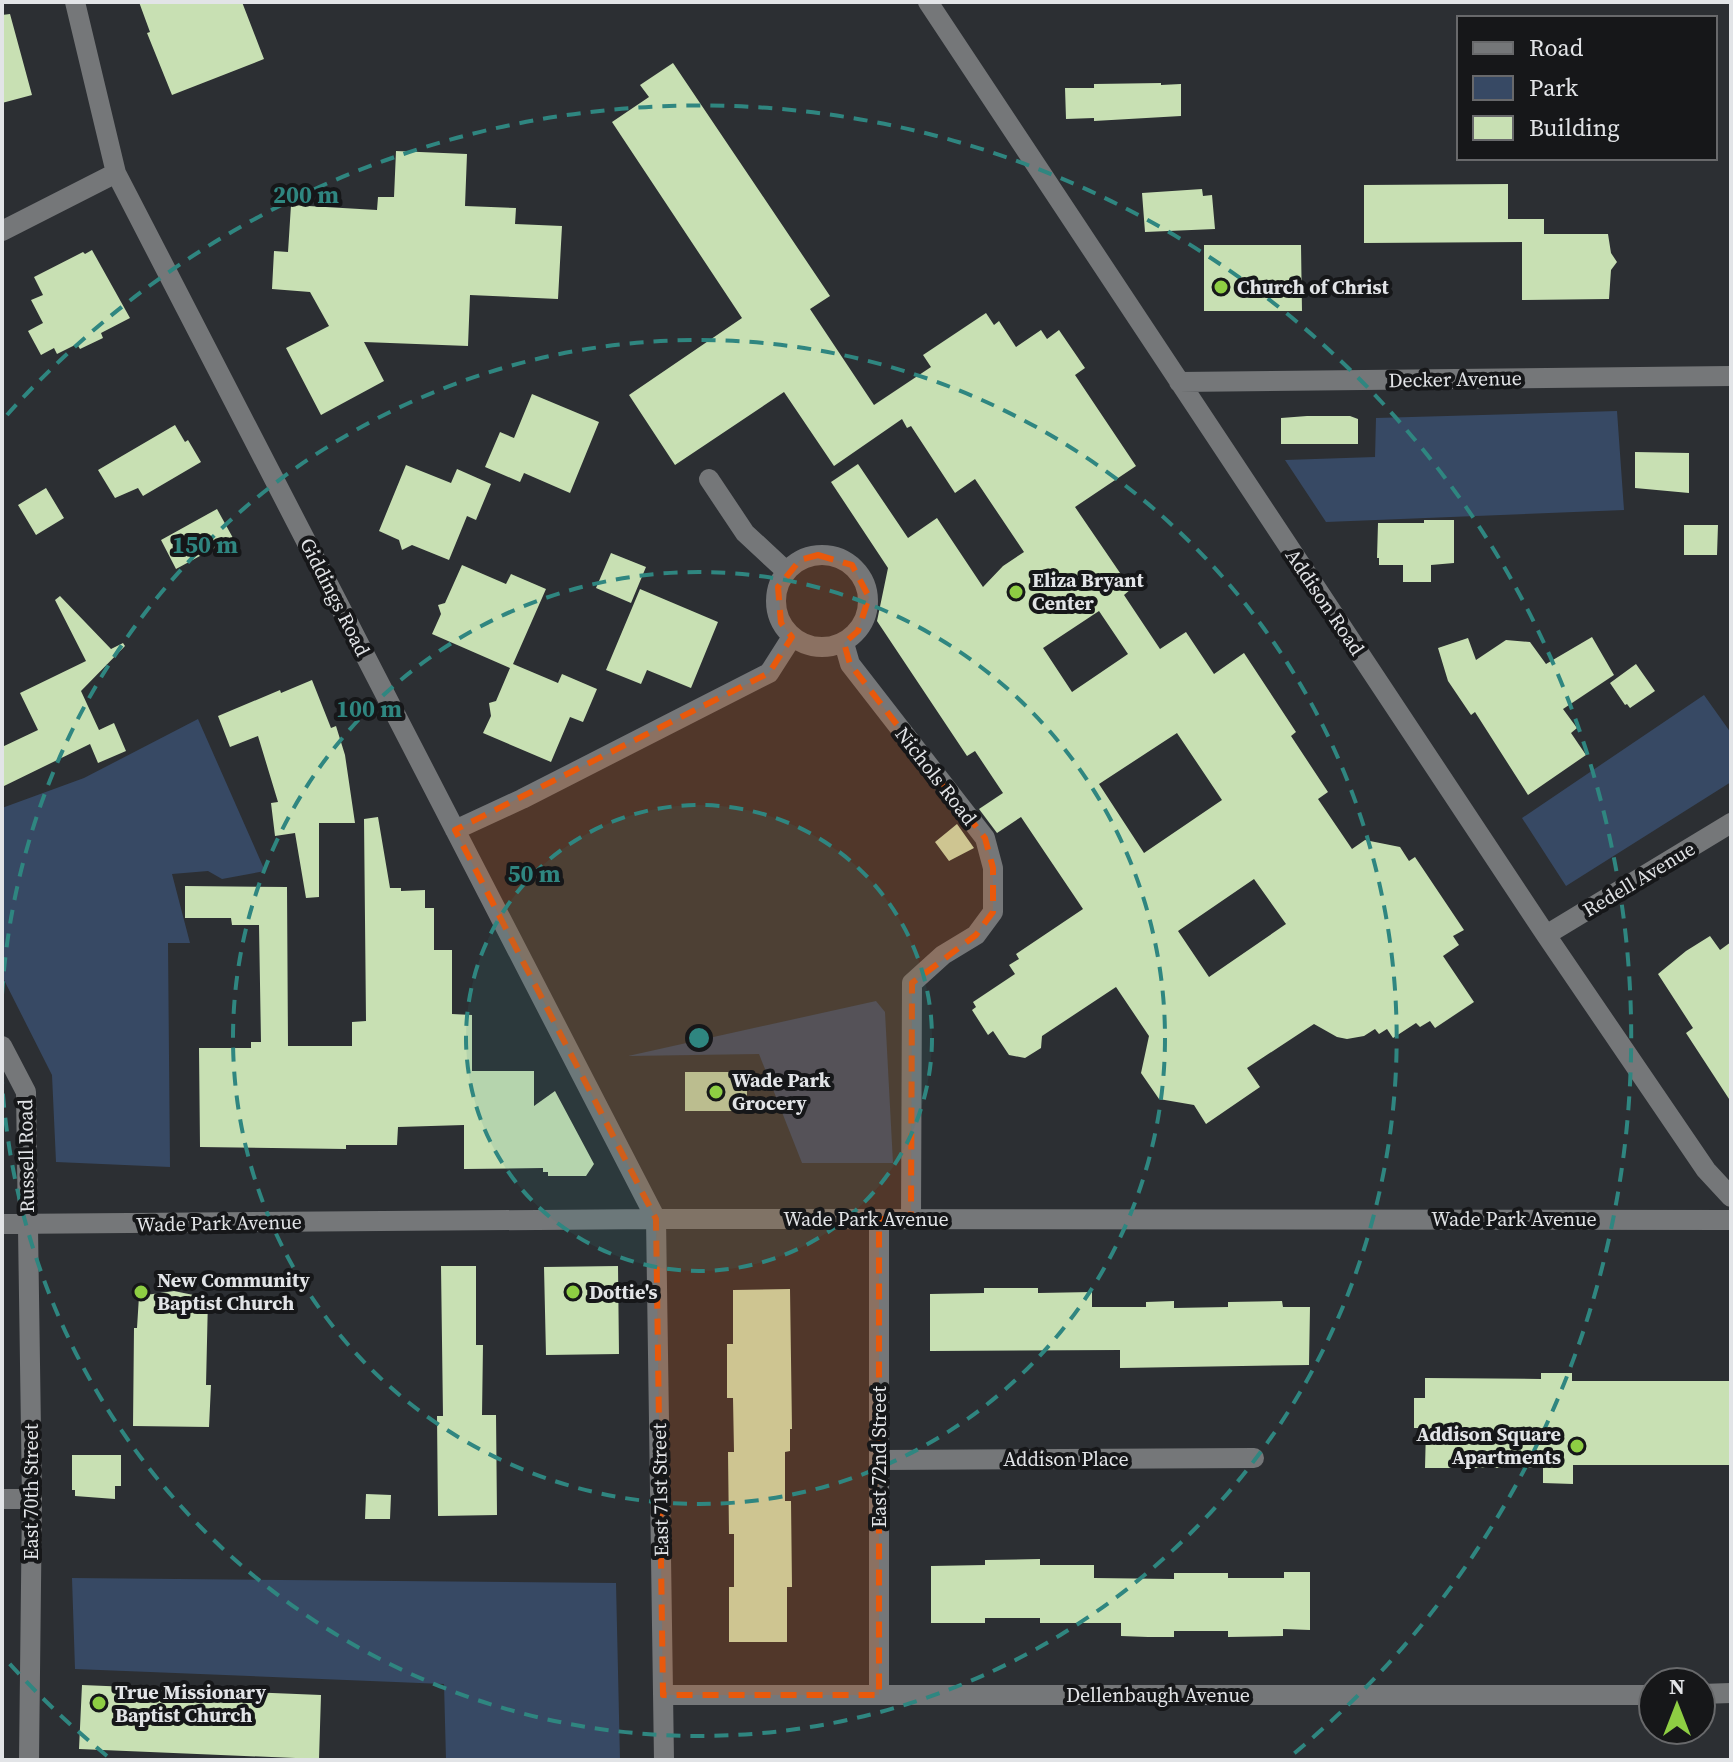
<svg xmlns="http://www.w3.org/2000/svg" width="1733" height="1762" viewBox="0 0 1733 1762" font-family="'Source Serif 4',serif">
<style>
.green{fill:#374964}
.building{fill:#c8e0b3;fill-rule:evenodd}
.lines{fill:none;stroke-linecap:round;stroke-linejoin:round}
.minor{stroke:#757779;stroke-width:20}
.marked{fill:#e8590c;fill-opacity:0.2;stroke:#e8590c;stroke-width:6;stroke-dasharray:16 10;stroke-linejoin:round}
.ring{fill:none;stroke:#2f8680;stroke-width:4;stroke-dasharray:14 10}
.poi-dot{fill:#8ece43;stroke:#161719;stroke-width:3}
.labels{text-anchor:middle;stroke-width:8;stroke-linejoin:round;paint-order:stroke}
.poi-label{font-size:20px;font-weight:bold;fill:#e2e4e7;stroke:#161719;text-anchor:start}
.street-label{font-size:20px;fill:#e2e4e7;stroke:#161719}
.centre{fill:#2f8680;stroke:#161719;stroke-width:4}
.ring-label{font-size:24px;text-anchor:middle;font-weight:bold;fill:#2f8680;stroke:#161719;stroke-width:8;stroke-linejoin:round;paint-order:stroke}
</style>
<rect width="100%" height="100%" fill="#2c2f33"/>
<!-- green -->
<path class="green" d="M1617,411L1624,510L1326,522L1285,460L1375,457L1376,418Z
M1704,695L1731,733V782L1566,886L1522,818Z
M198,719L265,871L222,879L208,871L172,874L190,943H168L170,1167L56,1162L52,1075L2,976V808L84,778Z
M876,1001L885,1012L893,1163H802L759,1054L628,1056Z
M72,1578L616,1583L620,1760H446L444,1684L75,1669Z"/>
<!-- building -->
<path class="building" d="M139,2H242L264,59L172,95L147,33L150,32Z
M10,14L32,95L2,103V15Z
M673,63L830,296L810,309L874,405L931,367L923,355L986,313L994,325L999,321L1016,347L1041,330L1047,339L1059,330L1085,368L1075,375L1136,466L1075,507L1131,589L1124,595L1160,649L1186,632L1214,674L1244,653L1296,732L1291,736L1328,792L1318,799L1352,849L1365,840L1400,847L1409,861L1415,857L1464,930L1453,936L1459,945L1443,956L1474,1002L1435,1028L1430,1021L1420,1027L1416,1023L1393,1038L1387,1029L1379,1034L1375,1029L1364,1036L1347,1039L1337,1037L1314,1024L1247,1068L1260,1087L1206,1124L1194,1105L1159,1099L1141,1073L1149,1036L1116,987L1042,1036L1041,1048L1025,1058L1009,1055L993,1031L988,1035L972,1010L976,1007L973,1002L1015,974L1009,965L1019,959L1016,954L1083,909L1021,817L997,833L979,809L1003,793L975,751L967,756L877,621L888,568L831,482L858,464L908,538L937,518L983,587L1003,566L1024,552L975,479L955,493L911,426L907,428L902,419L834,466L784,392L675,465L629,395L742,318L612,122L649,97L640,85ZM1099,611L1128,654L1072,692L1043,648ZM1177,733L1222,800L1144,853L1099,784ZM1254,879L1286,924L1209,977L1178,931Z
M1161,83V85L1181,84V116L1094,121V118L1066,119L1065,88H1094V84Z
M396,151L467,154L465,206L516,208L515,224L562,226L558,299L470,295L468,346L364,342L384,381L321,415L286,348L329,326L310,292L272,289L274,251L288,252L291,205L377,210L378,197H394Z
M1508,184V219H1544V234H1608L1611,253L1617,262L1611,270L1609,299L1522,300V242L1364,243V185Z
M1202,189L1203,196L1212,195L1215,229L1145,232L1142,193Z
M1204,245H1301L1302,311H1204Z
M92,250L130,318L101,333L103,338L80,349L77,344L57,354L54,348L41,355L28,331L43,323L31,300L43,295L34,277L83,252L85,254Z
M532,394L599,422L570,493L524,473L520,482L485,467L500,432L514,438Z
M1307,416H1350L1358,419V444H1281V418Z
M175,425L185,442L188,440L201,462L143,496L138,488L115,498L98,470Z
M1635,452L1689,453V493L1635,488Z
M406,465L451,483L457,469L491,484L476,520L467,516L449,560L412,545L402,550L399,540L379,531Z
M46,488L64,518L36,535L18,505Z
M217,509L233,538L176,569L161,540Z
M1424,520H1454V563L1431,565V582H1403V565H1379V558H1377L1378,523H1424Z
M1684,525H1718L1717,555H1684Z
M611,553L646,567L631,603L596,588Z
M462,565L506,584L511,574L546,589L513,664L558,683L562,674L597,689L583,722L570,717L551,762L483,733L491,716L489,703L496,701L510,668L432,634L441,614L438,605L445,603Z
M640,589L718,622L691,688L647,670L641,684L606,670Z
M60,596L111,649L123,643L125,646L81,691L99,730L114,723L126,751L98,763L90,744L2,787V747L38,730L20,693L86,661L55,600Z
M1592,637L1614,675L1563,709L1577,728L1571,733L1586,755L1528,795L1475,712L1471,715L1448,681L1438,648L1468,638L1476,660L1506,640L1530,642L1546,664Z
M1636,664L1655,691L1630,708L1627,704L1625,705L1610,683Z
M312,680L331,728L336,726L345,755L355,823H319V897L306,898L295,833L275,836L271,803L278,802L258,736L230,747L218,716L280,690L281,693Z
M378,817L390,888H401V891L425,890V908H434V950H452V1014L472,1015V1071H534V1106L555,1091L594,1164L586,1176H548V1172H543V1168L464,1169V1125L398,1127L397,1145H346V1149L200,1147L199,1048H251V1042H261L259,925H232L231,918H185V886L287,887L288,1046H352V1022L366,1021L364,819Z
M957,824L974,848L949,861L935,842Z
M1710,936L1720,950L1731,942V1102L1686,1033L1693,1028L1658,974L1686,951Z
M685,1072H747V1111H685Z
M441,1266H476V1345H483L482,1415H496L497,1515L438,1516L437,1416H443Z
M618,1266L619,1354L546,1355L544,1267Z
M984,1288H1038V1293L1092,1292V1307H1146V1302L1174,1301V1308L1228,1307V1302L1282,1301L1283,1307H1310L1309,1365L1120,1368V1350L930,1351V1294L984,1293Z
M790,1289L792,1429H790V1451L785,1452V1501H791L792,1587H787V1642H729V1587H734V1534H729L728,1452H734L733,1398H727V1344H733V1290Z
M174,1291L208,1298L206,1385H211L209,1427L133,1426L134,1328H137L139,1296Z
M1541,1373H1572V1381H1729V1395H1731L1729,1465H1573V1484L1543,1483V1468H1425L1426,1428H1414V1398H1425V1378L1541,1379Z
M72,1455H121V1486H115V1499L75,1496V1490H72Z
M366,1494L391,1495L390,1519H365Z
M1040,1559V1565H1094V1578L1174,1579V1573H1228V1578H1284V1572H1310V1630L1283,1629V1636L1228,1637V1631H1174V1637H1148L1121,1636V1623H1040V1618H985V1623H931V1566L985,1565V1560Z
M82,1685L321,1695L319,1759L79,1749Z"/>
<g class="lines">
<!-- minor -->
<path class="minor" d="M75,2L116,173L656,1219L664,1760
M928,2L1546,935L1706,1170L1731,1197
M2,231L116,173
M1179,382L1731,376
M709,479L745,533L786,571
M776 601a46 46 0 1 1 92 0a46 46 0 1 1-92 0Z
M844,643L850,664L985,838L993,868V912L976,935L943,955L912,983L911,1219
M455,830L522,799L769,673L792,637
M1546,935L1731,823
M2,1046L26,1092L32,1499L29,1760
M879,1219V1695
M2,1224L656,1219L1731,1220
M879,1460L1254,1458
M2,1499H32
M1701,1694L1731,1693
M663,1695H1653"/>
</g>
<!-- marked area -->
<path class="marked" d="M818,555L852,565L869,597L858,631L844,643L850,664L985,838L993,868V912L976,935L912,983L911,1219H879V1695H663L656,1219L455,830L769,673L792,637L781,623L778,587L800,560Z"/>
<!-- distance rings -->
<circle cx="699" cy="1038" r="233" fill="#2f8680" fill-opacity=".12"/>
<g class="ring">
<circle cx="699" cy="1038" r="233"/>
<circle cx="699" cy="1038" r="466"/>
<path d="M2 995A698 698 0 1 1 2 1081"/>
<path d="M107 1756A931 931 0 0 1 7 1661M7 415A931 931 0 1 1 1291 1756"/>
</g>
<!-- markers -->
<g class="poi-dot">
<circle cx="1221" cy="287" r="8"/>
<circle cx="1016" cy="592" r="8"/>
<circle cx="716" cy="1092" r="8"/>
<circle cx="141" cy="1292" r="8"/>
<circle cx="573" cy="1292" r="8"/>
<circle cx="1577" cy="1446" r="8"/>
<circle cx="99" cy="1703" r="8"/>
</g>
<g class="labels">
<!-- poi labels -->
<g class="poi-label">
<text x="1237" y="294">Church of Christ</text>
<text x="1032" y="587">Eliza Bryant<tspan x="1032" dy="23">Center</tspan></text>
<text x="732" y="1087">Wade Park<tspan x="732" dy="23">Grocery</tspan></text>
<text x="157" y="1287">New Community<tspan x="157" dy="23">Baptist Church</tspan></text>
<text x="589" y="1299">Dottie's</text>
<text x="1561" y="1441" text-anchor="end">Addison Square<tspan x="1561" dy="23">Apartments</tspan></text>
<text x="115" y="1699">True Missionary<tspan x="115" dy="23">Baptist Church</tspan></text>
</g>
<!-- street labels -->
<g class="street-label">
<text transform="translate(1455 379) rotate(-1)" y="7">Decker Avenue</text>
<text transform="translate(335 597) rotate(63)" y="7">Giddings Road</text>
<text transform="translate(1325 602) rotate(56)" y="7">Addison Road</text>
<text transform="translate(936 776) rotate(52)" y="7">Nichols Road</text>
<text transform="translate(1639 879) rotate(-31)" y="7">Redell Avenue</text>
<text transform="translate(26 1156) rotate(-91)" y="7">Russell Road</text>
<text x="866" y="1226">Wade Park Avenue</text>
<text x="1514" y="1226">Wade Park Avenue</text>
<text transform="translate(219 1223) rotate(-1)" y="7">Wade Park Avenue</text>
<text transform="translate(879 1457) rotate(-90)" y="7">East 72nd Street</text>
<text x="1066" y="1466">Addison Place</text>
<text transform="translate(660 1490) rotate(-91)" y="7">East 71st Street</text>
<text transform="translate(31 1492) rotate(-90)" y="7">East 70th Street</text>
<text x="1158" y="1702">Dellenbaugh Avenue</text>
</g>
</g>
<circle cx="699" cy="1038" r="12" class="centre"/>
<g class="ring-label">
<text x="306" y="203">200 m</text>
<text x="205" y="553">150 m</text>
<text x="369" y="717">100 m</text>
<text x="534" y="882">50 m</text>
</g>
<!-- border -->
<rect width="1733" height="1762" fill="none" stroke="#e2e4e7" stroke-width="8"/>
<!-- legend -->
<rect x="1457" y="16" width="260" height="144" fill="#161719" stroke="#68696b" stroke-width="2"/>
<rect x="1473" y="42" width="40" height="12" fill="#757779" stroke="#68696b" stroke-width="2"/>
<text x="1529" y="56" font-size="24" fill="#e2e4e7">Road</text>
<rect x="1473" y="76" width="40" height="24" fill="#374964" stroke="#68696b" stroke-width="2"/>
<text x="1529" y="96" font-size="24" fill="#e2e4e7">Park</text>
<rect x="1473" y="116" width="40" height="24" fill="#c8e0b3" stroke="#68696b" stroke-width="2"/>
<text x="1529" y="136" font-size="24" fill="#e2e4e7">Building</text>
<!-- north arrow -->
<g transform="translate(1677 1706)"><circle r="38" fill="#161719" stroke="#68696b" stroke-width="2"/>
<path d="M0-6L14 30L0 20L-14 30Z" fill="#8ece43"/>
<text y="-12" font-size="22" font-weight="bold" text-anchor="middle" fill="#e2e4e7">N</text>
</g>
</svg>
